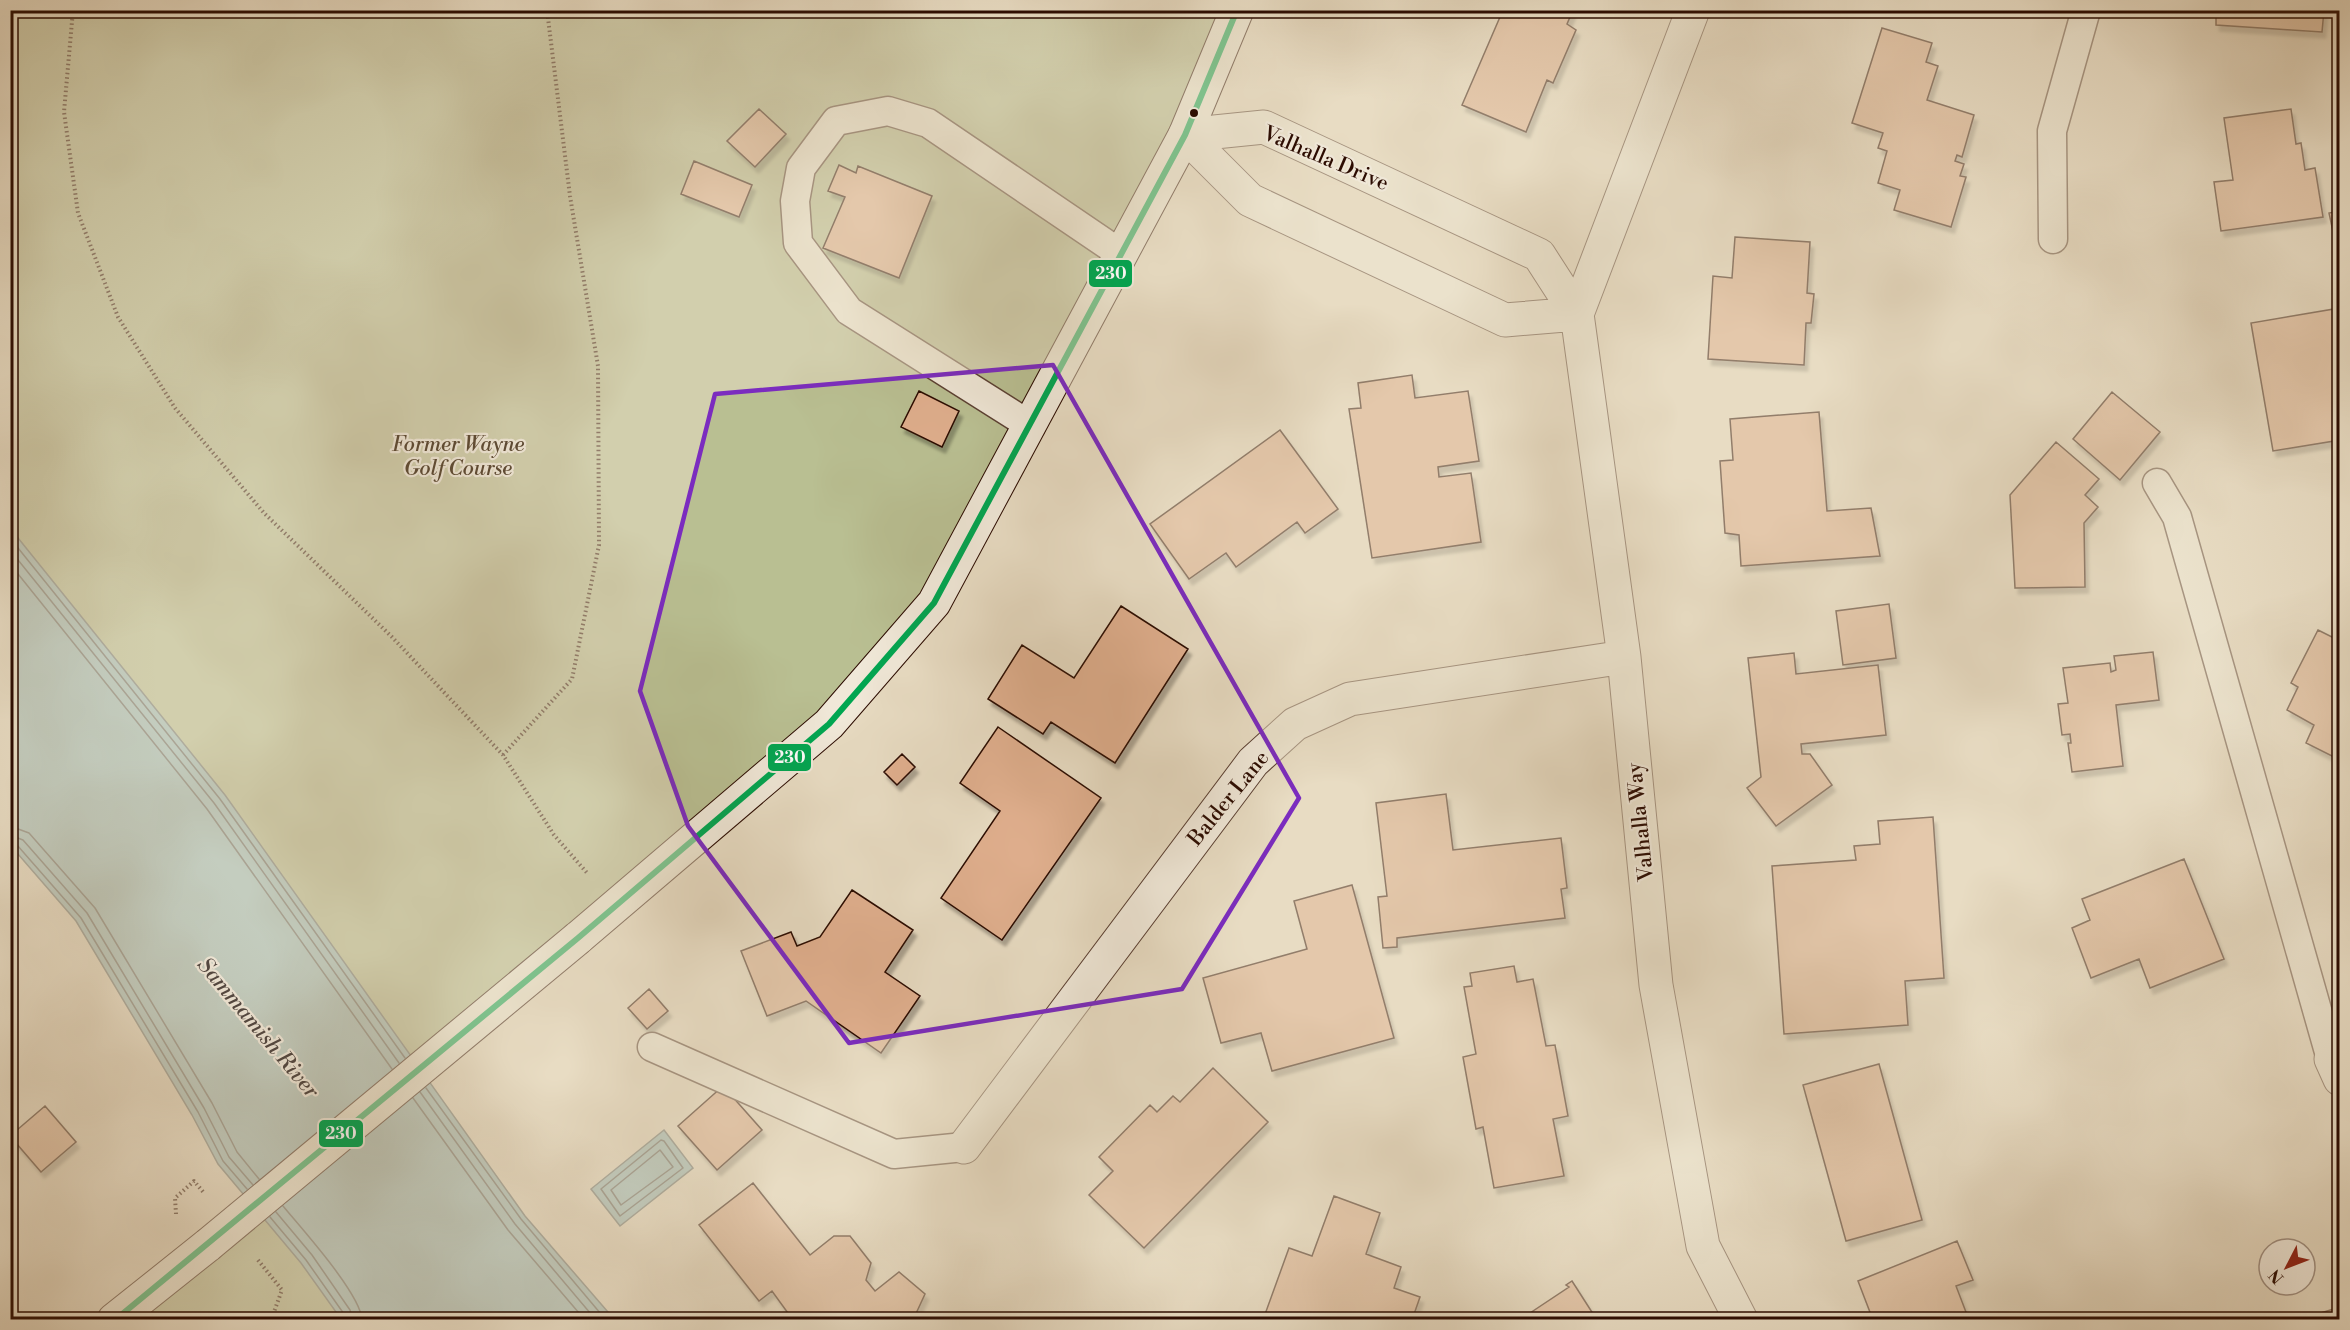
<svg xmlns="http://www.w3.org/2000/svg" width="2350" height="1330" viewBox="0 0 2350 1330" font-family="'Libre Bodoni',serif">
<style>
.green{fill:#b9bf92;stroke:#72654a;stroke-width:1.5}
.water{fill:#99babb;stroke:#6d7471;stroke-width:1.5}
.lines{fill:none;stroke-linecap:round;stroke-linejoin:round}
.shore{stroke:#62625e;stroke-width:1.5}
.building{fill:#e0af8e;stroke:#2b0b01;stroke-width:1.5;filter:url(#shadow)}
.lane-casing{stroke:#5a3f32;stroke-width:31}
.street-casing{stroke:#5a3f32;stroke-width:35}
.secondary-casing{stroke:#2b0b01;stroke-width:35}
.path{stroke:#2b0b01;stroke-width:4;stroke-dasharray:1.5 3;stroke-linecap:butt}
.lane{stroke:#f0e8d8;stroke-width:28}
.street{stroke:#f0e8d8;stroke-width:33}
.secondary{stroke:#f0e8d8;stroke-width:33}
.secondary-bridge-casing{stroke:#2b0b01;stroke-width:35;stroke-linecap:butt}
.secondary-bridge{stroke:#f0e8d8;stroke-width:33}
.bus-1-casing{stroke:#f0e8d8;stroke-width:10}
.bus-1{stroke:#00a651;stroke-width:6}
.marked{fill:none;stroke:#7b2cbf;stroke-width:4.5;stroke-linejoin:round}
.bus-dot{fill:#2b0b01;stroke:#f0e8d8;stroke-width:2}
.labels{text-anchor:middle;stroke-width:4.5;stroke-linejoin:round;paint-order:stroke}
.street-label{font-size:21px;fill:#2b0b01;stroke:#f0e8d8}
.park-label{font-size:21px;font-style:italic;fill:#5d4a34;stroke:#f0e8d8}
.water-label{font-size:22px;font-style:italic;fill:#524842;stroke:#f0e8d8}
.line-badge{stroke:#f0e8d8;stroke-width:2}
.badge-label{font-size:16px;text-anchor:middle;font-weight:bold;fill:#fff}
</style>
<defs>
<filter id="shadow"><feDropShadow dx="3.5" dy="6" stdDeviation="1.5" flood-color="#0004"/></filter>
</defs>
<rect width="100%" height="100%" fill="#e8dcc3"/>
<filter id="stains"><feTurbulence type="fractalNoise" baseFrequency=".00333" numOctaves="4"/><feColorMatrix values="0 0 0 0 .2 0 0 0 0 .09 0 0 0 0 .02 0 0 0 .5 -.17"/></filter>
<radialGradient id="worn" r=".72"><stop offset=".6" stop-color="#630" stop-opacity="0"/><stop offset="1" stop-color="#630" stop-opacity=".3"/></radialGradient>
<!-- green -->
<path class="green" d="M11,11H1238L934,603L829,724L331,1119L11,718Z
M324,1127L504,1320H107Z"/>
<!-- water -->
<path class="water" d="M10,528L225,795L525,1216L614,1319H341L301,1263L218,1164L192,1115L76,921L11,846Z
M664,1130L693,1168L620,1226L591,1189Z"/>
<g class="lines">
<!-- shore -->
<path class="shore" d="M10,538L220,799L405,1058
M10,550L214,803L399,1063
M10,564L207,809L392,1069
M10,826L29,833L95,908L212,1103L237,1152L259,1179
M10,835L23,840L87,913L204,1108L229,1157L253,1185
M10,843L17,845L81,918L198,1112L223,1161L247,1189
M426,1088L521,1219L606,1320
M420,1092L515,1224L596,1320
M413,1098L508,1230L585,1320
M661,1140L664,1141L683,1168L620,1216L601,1189Z
M660,1150L673,1167L621,1205L611,1190Z
M283,1206C301,1228 361,1294 362,1320
M276,1212L312,1255L350,1310L353,1320
M270,1217L306,1260L344,1314L345,1320"/>
</g>
<!-- building -->
<path class="building" d="M1503,10H1573L1567,24L1576,30L1553,83L1547,80L1526,132L1462,105Z
M2216,10H2324L2322,32L2216,25Z
M1882,28L1932,43L1926,62L1938,66L1927,100L1974,115L1962,157L1957,155L1955,161L1964,164L1960,176L1966,177L1951,227L1894,210L1900,190L1878,183L1887,151L1878,148L1883,133L1852,123Z
M759,109L786,134L755,167L727,141Z
M2291,109L2296,144L2301,143L2305,170L2315,168L2323,217L2221,231L2214,182L2233,180L2224,118Z
M694,161L752,185L739,217L681,194Z
M839,165L856,173L858,166L932,196L899,278L823,248L845,197L828,191Z
M2340,211V264L2329,213Z
M1735,237L1810,242L1807,293L1814,294L1811,323H1806L1804,365L1708,359L1713,276L1732,278Z
M2340,308V440L2273,451L2251,323Z
M1412,375L1415,398L1468,391L1479,461L1438,467L1439,477L1471,473L1481,542L1372,558L1349,409L1361,408L1358,383Z
M919,391L959,411L942,447L901,427Z
M2112,392L2160,432L2120,480L2073,439Z
M1819,412L1827,511L1871,508L1880,556L1741,566L1739,535L1725,533L1720,461L1733,460L1730,419Z
M1280,430L1338,509L1305,533L1297,522L1236,567L1226,553L1189,579L1150,524Z
M2056,442L2099,479L2085,495L2098,507L2084,523L2085,587L2015,588L2010,495Z
M1889,604L1896,658L1843,665L1836,611Z
M1121,606L1188,649L1115,763L1051,722L1043,734L988,699L1022,645L1074,678Z
M2318,630L2340,641V760L2306,743L2314,725L2287,710L2298,687L2291,683Z
M2153,652L2159,700L2116,705L2123,766L2072,772L2068,743H2071L2070,734L2062,735L2058,704L2068,703L2063,668L2110,663L2111,672L2116,670L2114,656Z
M1794,653L1796,674L1878,665L1886,735L1801,744L1802,754H1810L1832,785L1776,826L1747,788L1761,777L1748,658Z
M998,727L1101,798L1002,940L941,898L1000,811L960,783Z
M902,754L915,767L897,785L884,772Z
M1446,794L1453,850L1561,838L1567,888L1561,889L1565,918L1397,938V947L1383,948L1378,897L1387,896L1376,803Z
M1933,817L1944,978L1905,981L1908,1025L1784,1034L1772,866L1856,860L1854,846L1880,844L1878,821Z
M2184,859L2224,959L2150,988L2139,959L2091,978L2072,928L2090,920L2082,899Z
M1352,885L1394,1038L1272,1071L1261,1033L1221,1043L1203,978L1307,949L1294,901Z
M852,890L913,930L885,972L920,996L881,1053L806,1001L767,1016L741,951L791,932L797,946L820,937Z
M1514,966L1517,982L1533,979L1546,1046L1555,1045L1568,1116L1553,1119L1564,1176L1494,1188L1483,1127L1476,1129L1463,1057L1476,1054L1464,987L1472,986L1470,973Z
M649,989L668,1011L647,1029L628,1008Z
M1879,1064L1922,1220L1846,1241L1803,1085Z
M1213,1068L1268,1122L1144,1248L1089,1195L1113,1171L1099,1157L1150,1105L1157,1112L1173,1096L1180,1102Z
M723,1086L762,1130L717,1170L678,1126Z
M45,1106L76,1142L41,1172L10,1136Z
M753,1183L810,1255L834,1236H850L871,1263L866,1280L875,1291L899,1272L925,1294L913,1320H793L772,1291L759,1301L699,1225Z
M1334,1196L1380,1213L1366,1254L1401,1267L1394,1288L1420,1297L1412,1320H1271L1264,1317L1289,1248L1312,1256Z
M1957,1241L1973,1280L1956,1286L1969,1320H1873L1858,1281Z
M1572,1281L1597,1320H1525L1524,1317L1569,1287L1566,1285Z
M2340,1307V1320H2298Z"/>
<g class="lines">
<defs>
<path id="lane" d="M2053,239L2052,131L2086,10
M1031,426L849,311L798,243L795,201L801,168L836,121L888,111L928,123L1121,254
M2157,483L2177,517L2331,1059
M652,1047L894,1154L964,1147"/>
<path id="street" d="M1185,135L1264,127L1539,255L1577,314L1624,657L1656,985L1703,1246L1741,1320
M1185,135L1250,200L1505,320L1577,314
M1577,314L1693,10
M2331,1059L2340,1079
M964,1147L1253,762L1295,724L1350,699L1624,657"/>
<path id="secondary" d="M578,938L829,724L934,603L1185,135L1237,10
M114,1320L208,1245"/>
</defs>
<!-- lane casing -->
<use href="#lane" class="lane-casing"/>
<!-- street casing -->
<use href="#street" class="street-casing"/>
<!-- secondary casing -->
<use href="#secondary" class="secondary-casing"/>
<!-- path -->
<path class="path" d="M73,10L64,112L78,213L118,317L175,408L264,513L392,637L503,755L554,835L588,874
M503,755L572,679L599,545L598,366L570,196L547,10
M176,1214L175,1198L194,1181L204,1193
M258,1260L282,1290L271,1320"/>
<!-- lane -->
<use href="#lane" class="lane"/>
<!-- street -->
<use href="#street" class="street"/>
<!-- secondary -->
<use href="#secondary" class="secondary"/>
<defs>
<path id="secondary-bridge" d="M208,1245L578,938"/>
</defs>
<!-- secondary-bridge casing -->
<use href="#secondary-bridge" class="secondary-bridge-casing"/>
<!-- secondary-bridge -->
<use href="#secondary-bridge" class="secondary-bridge"/>
<defs>
<path id="bus-1" d="M115,1320L578,938L829,724L934,603L1185,135L1237,10"/>
</defs>
<!-- bus-1 casing -->
<use href="#bus-1" class="bus-1-casing"/>
<!-- bus-1 -->
<use href="#bus-1" class="bus-1"/>
</g>
<!-- marked area -->
<path d="M0 0H2350V1330H0ZM1053,365L1299,798L1182,989L849,1043L688,826L640,691L715,394Z" fill="#e8dcc3" fill-opacity=".55" fill-rule="evenodd"/>
<path class="marked" d="M1053,365L1299,798L1182,989L849,1043L688,826L640,691L715,394Z"/>
<!-- markers -->
<circle class="bus-dot" cx="1194" cy="113" r="5"/>
<g class="labels">
<!-- street labels -->
<g class="street-label">
<text transform="translate(1326 158) rotate(23)" y="7">Valhalla Drive</text>
<text transform="translate(1228 798) rotate(-51)" y="7">Balder Lane</text>
<text transform="translate(1640 822) rotate(-96)" y="7">Valhalla Way</text>
</g>
<!-- park labels -->
<g class="park-label">
<text x="458" y="451">Former Wayne<tspan x="458" dy="24">Golf Course</tspan></text>
</g>
<!-- water labels -->
<g class="water-label">
<text transform="translate(259 1027) rotate(50)" y="8">Sammamish River</text>
</g>
</g>
<g class="line-badge">
<rect x="1088" y="259" width="45" height="29" rx="6" fill="#00a651"/>
<rect x="767" y="743" width="45" height="29" rx="6" fill="#00a651"/>
<rect x="318" y="1119" width="46" height="29" rx="6" fill="#00a651"/>
</g>
<g class="badge-label">
<text x="1111" y="279">230</text>
<text x="790" y="763">230</text>
<text x="341" y="1139">230</text>
</g>
<!-- margin -->
<rect width="2350" height="1330" fill="none" stroke="#e8dcc3" stroke-width="36"/>
<rect x="12" y="12" width="2326" height="1306" fill="none" stroke="#2b0b01" stroke-width="3"/>
<rect x="18" y="18" width="2314" height="1294" fill="none" stroke="#2b0b01" stroke-width="1.5"/>
<!-- north arrow -->
<g transform="translate(2287 1267) rotate(228)"><circle r="28" fill="#f0e8d8" stroke="#a19082" stroke-width="1.5"/>
<path d="M0-4.5L10 22L0 15L-10 22Z" fill="#8f2418"/>
<text y="-9" font-size="16" font-weight="bold" text-anchor="middle" fill="#2b0b01">N</text>
</g>
<rect width="100%" height="100%" filter="url(#stains)"/>
<rect width="100%" height="100%" fill="url(#worn)"/>
</svg>
